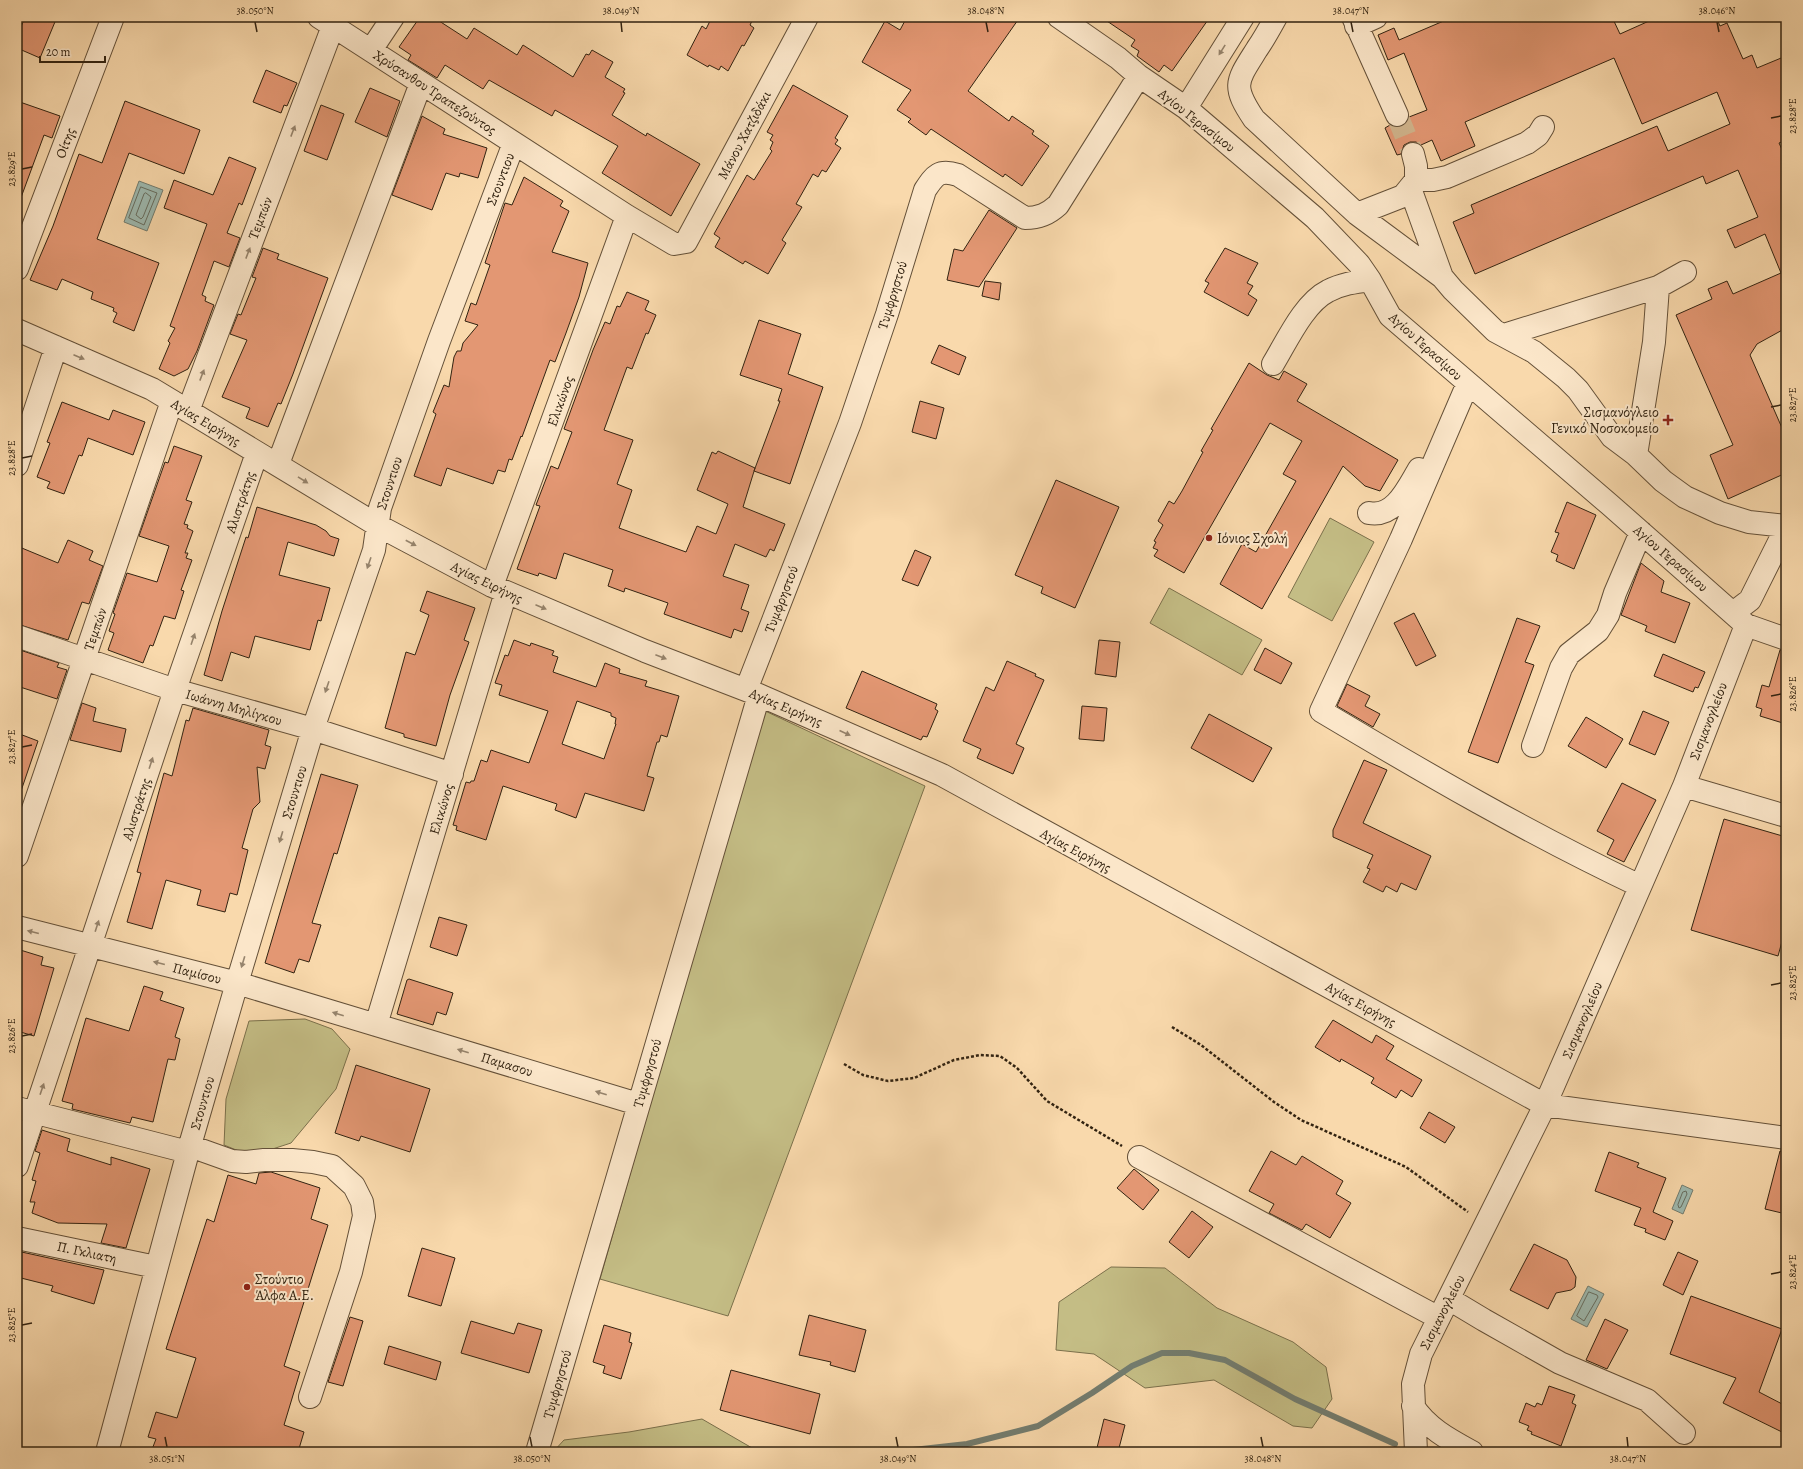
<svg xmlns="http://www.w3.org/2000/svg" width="1803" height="1469" viewBox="0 0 1803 1469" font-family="Alegreya,serif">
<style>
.green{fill:#c4bd85;stroke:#7b704b}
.water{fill:#9eb9af;stroke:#737d70}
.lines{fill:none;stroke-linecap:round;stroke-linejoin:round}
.shore{stroke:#686e60;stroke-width:1}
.stream{stroke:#737d70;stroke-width:6}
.building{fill:#e39773;stroke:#322311;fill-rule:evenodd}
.minor-tunnel{stroke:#d1b58d;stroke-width:22;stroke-dasharray:22 11;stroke-linecap:butt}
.minor-casing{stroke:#645038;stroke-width:24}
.path{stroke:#322311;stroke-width:2.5;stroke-dasharray:3 2;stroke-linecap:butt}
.minor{stroke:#fbe6c9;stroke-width:22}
.oneway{fill:#96846d}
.ticks{fill:none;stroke:#322311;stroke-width:1.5}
.poi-dot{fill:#8f2418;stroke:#fbe6c9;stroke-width:1.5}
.labels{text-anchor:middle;stroke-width:4;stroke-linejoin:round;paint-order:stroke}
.street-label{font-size:14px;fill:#322311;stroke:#fbe6c9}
.poi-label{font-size:14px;fill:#322311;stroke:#fbe6c9;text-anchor:start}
.neatline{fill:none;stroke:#322311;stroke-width:1.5}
.ticks-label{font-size:10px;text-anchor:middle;fill:#322311}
</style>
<rect width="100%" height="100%" fill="#f9d9ac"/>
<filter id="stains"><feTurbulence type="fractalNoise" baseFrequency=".005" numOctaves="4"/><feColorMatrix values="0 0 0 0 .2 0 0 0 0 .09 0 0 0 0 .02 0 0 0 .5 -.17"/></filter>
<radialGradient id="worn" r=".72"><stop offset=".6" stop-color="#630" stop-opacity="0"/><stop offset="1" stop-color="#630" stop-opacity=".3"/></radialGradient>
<!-- green -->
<path class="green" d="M1330,518L1374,542L1332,621L1288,597Z
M1169,588L1262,640L1242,675L1150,623Z
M763,710L925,786L728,1316L600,1279Z
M305,1019L332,1029L350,1049L336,1089L291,1143L251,1156L224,1145L226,1099L249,1021Z
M1111,1267L1165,1268L1217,1308L1293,1342L1326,1367L1332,1399L1312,1428L1293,1426L1214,1380L1145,1388L1094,1354L1056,1350L1059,1302Z
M702,1419L759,1452H553L564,1440L629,1432Z"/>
<!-- water -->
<path class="water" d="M139,181L163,190L147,231L124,222Z
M1682,1185L1693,1190L1683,1214L1672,1209Z
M1588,1286L1604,1294L1587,1327L1571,1319Z"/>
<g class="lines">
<!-- shore -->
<path class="shore" d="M141,187L157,193L144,225L129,218Z
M146,193L151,197L143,217L141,219L136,215L144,194Z
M1683,1192L1686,1191L1687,1194L1681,1207L1679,1208L1678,1205Z
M1589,1292L1597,1295L1598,1297L1584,1321L1577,1316Z"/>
<!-- stream -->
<path class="stream" d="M895,1452L967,1444L1038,1426L1092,1393L1132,1366L1162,1353H1189L1225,1360L1295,1399L1395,1444"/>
</g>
<!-- building -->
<path class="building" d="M25,17H57L40,58L17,48V37Z
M420,17H433L467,39L474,28L517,55L523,45L573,77L586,54L589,55L592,50L613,62L605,77L625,89L623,92L625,93L612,115L646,136L647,133L700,164L671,216L602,173L618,146L555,110L552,116L489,80L483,89L445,65L437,78L408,60L411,55L399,47Z
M712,17H754L750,25L754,28L744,46L742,45L728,71L721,66L719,70L709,65L708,67L687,55L702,26L706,29Z
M907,17H1020L968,91L1009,121L1012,116L1034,131L1032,134L1049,146L1022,186L1005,174L1003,177L931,129L926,135L908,122L911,119L897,110L911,90L862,62L885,21L900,30Z
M1101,17H1210L1172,71L1164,65L1159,72L1137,56L1139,51L1131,46L1135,40Z
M1453,17H1612L1620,34L1658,17H1716L1720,26L1727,23L1743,59L1752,55L1757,68L1786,56V140L1779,143L1786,158V328L1757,344L1750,355L1786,437V473L1728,499L1710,455L1733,445L1676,315L1712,299L1708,289L1727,281L1733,294L1781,273L1765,234L1735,248L1727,230L1758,217L1738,170L1706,184L1703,176L1475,274L1453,222L1474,213L1471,205L1657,126L1668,151L1730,124L1717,92L1642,124L1614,58L1465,122L1475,146L1441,161L1432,140L1421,145L1416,142H1410L1404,145L1401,154L1397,155L1385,128L1390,125L1395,127H1402L1407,123L1409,117L1427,110L1404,53L1388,60L1378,35L1394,28L1399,40Z
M266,70L297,83L287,106L284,105L281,113L253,102Z
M793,85L848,116L835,138L838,140L835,144L841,148L826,172L822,170L818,177L813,174L796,204L802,207L782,240L786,243L768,274L745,261L743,264L715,247L720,238L714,234L747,175L754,180L772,151L770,149L773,142L770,140L773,135L767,132Z
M370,88L400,101L387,137L355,122Z
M17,101L60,116L52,138L44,135L19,203H17Z
M125,101L200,130L184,174L129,153L97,239L159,263L134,331L113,322L117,313L113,311L114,308L91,299L93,292L62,279L57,290L30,280L53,226L79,154L102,163Z
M321,105L344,114L327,160L304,151Z
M422,116L445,129L443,134L487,148L478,178L460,173L459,177L446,173L432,210L392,195Z
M229,157L256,168L242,205L239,203L227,233L240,238L229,267L214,261L202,295L206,297L205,301L214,305L197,351L188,369L174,376L159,369L170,343L168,341L175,328L170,326L207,224L164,208L174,180L213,195Z
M524,177L563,201L560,206L569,211L552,252L588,263L579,297L566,333L555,362L550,360L522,437L521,436L512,460L509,459L505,472L498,470L493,484L447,468L441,486L414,476L436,414L433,412L444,385L449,387L454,357L457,351H461L463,343L478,325L465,321L471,303L476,305L490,265L485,263L505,203L512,205Z
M989,210L1017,228L979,287L947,280L954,249L963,251Z
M263,248L279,254L277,259L328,278L293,374L281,404L278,403L268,427L246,418L250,408L222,397L247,340L230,334L238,314L241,315L256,278L252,277Z
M1225,248L1258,263L1247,283L1253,286L1248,294L1257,300L1248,316L1204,292L1209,283L1205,281Z
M985,281L1001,283L999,300L982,296Z
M627,292L649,301L645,310L656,315L648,334L646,333L632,369L627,367L604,430L633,440L617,484L632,490L619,528L686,552L697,526L716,534L728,504L697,490L712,452L716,454L718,451L755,468L743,507L785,524L774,551L770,549L766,557L735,544L723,576L749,585L741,609L749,612L742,632L734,629L731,638L664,614L668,603L625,588L624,592L608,586L613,570L564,553L556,579L539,573L538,576L517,569L540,506L536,505L551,466L558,469L572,432L564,429L593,350L605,322L610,324L617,306L620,307Z
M759,320L801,334L788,374L823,387L790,484L754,471L780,401H778L782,389L740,375Z
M939,345L966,357L959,375L931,363Z
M1249,363L1267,375L1279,380L1284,371L1307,384L1297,401L1398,460L1380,491L1365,486L1343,466L1262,609L1220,584L1242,544L1256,552L1296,481L1283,474L1302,441L1270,423L1184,573L1154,556L1158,550L1153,548L1156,542L1154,541L1163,525L1158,521L1169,501L1174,504L1182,491L1203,452L1201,451L1213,430L1211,429Z
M920,401L944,408L936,439L912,432Z
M62,402L109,420L113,410L145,422L133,455L88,438L82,456L79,455L64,494L47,488L50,482L37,477L50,443L47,442Z
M174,446L202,456L186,500L192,502L184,524L188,525L187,528L193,531L185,553H188L186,558L192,560L181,590L184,591L175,619L164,616L153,646L150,645L143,663L108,650L114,633L109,631L115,614L113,613L127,573L157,582L169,546L139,536L165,462L168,463Z
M1056,480L1119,507L1075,608L1041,593L1043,587L1015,575Z
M1567,502L1596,515L1574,569L1556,561L1558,555L1551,552L1559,533L1555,532Z
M257,507L316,525L326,531L330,536L339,539L334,556L288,542L279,575L330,588L321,621L318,620L310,650L255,636L249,658L231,652L222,681L204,675L222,611L246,537L248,538Z
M68,540L93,551L89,560L103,566L89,604L82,602L68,640L17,624V546L58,563Z
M915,550L931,557L918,586L902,580Z
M1641,563L1664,581L1661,592L1690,603L1675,643L1645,631L1647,626L1621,615Z
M427,591L475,608L464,640L469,642L450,695L436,746L404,737V734L385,728L406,652L415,655L429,615L420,611Z
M1414,613L1436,656L1416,666L1394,623Z
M1517,618L1540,626L1525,662L1534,665L1498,763L1468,752Z
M514,640L530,646L531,643L554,651L552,655L558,657L553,672L596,687L605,663L620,669L619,673L647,681L645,686L679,696L667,737L661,735L659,742H657L647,776L654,778L644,811L585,793L576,818L555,810L557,804L503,786L486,840L456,830L457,826L453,825L466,782L470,783L471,781H474L481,760L487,762L491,750L529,763L548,711L499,695L502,685L495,683L505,655L508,656ZM577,701L611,713V716L616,718L615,724H616L604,759L562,744Z
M1099,640L1120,642L1116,677L1095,674Z
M1265,648L1292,663L1281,684L1254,670Z
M17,649L59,663L57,667L67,670L57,699L17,686Z
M1780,650L1786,651V724L1760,716L1762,709L1756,707L1762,685L1769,687Z
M1663,654L1705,672L1698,688L1695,687L1693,692L1654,676Z
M1007,661L1036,674L1035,676L1044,680L1016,744L1024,748L1013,774L977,758L981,749L963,741L986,687L994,691Z
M862,671L937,704L935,709L938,711L927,737L923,736L921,740L846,708Z
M1347,684L1370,696L1365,706L1380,714L1373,727L1337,706Z
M82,703L96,708L93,721L126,729L121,752L70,740Z
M1082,706L1107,708L1104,741L1079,739Z
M193,708L269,730L265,745L271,747L265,769L257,767L260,802L253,809L242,848L248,850L237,895L230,893L225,912L197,905L201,890L166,880L152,929L127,922L141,873L137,872L164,773L172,776L186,720L189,721Z
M1643,711L1669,722L1655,755L1629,744Z
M1209,714L1272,748L1253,782L1191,748Z
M1586,717L1623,739L1606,768L1568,746Z
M17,733L38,741L20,794H17Z
M1364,760L1387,770L1363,823L1431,856L1416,890L1401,883L1397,892L1386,886L1383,892L1363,882L1370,869L1367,868L1373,855L1333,837V830Z
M321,774L358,785L337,854L334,853L312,923L321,925L309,962L299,959L294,973L265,963Z
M1622,783L1656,800L1624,862L1607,854L1614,840L1597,831Z
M1724,819L1786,837V927L1778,956L1691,930Z
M439,917L467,925L457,956L430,947Z
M17,949L43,957L41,965L54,968L34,1036L17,1031Z
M409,979L453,993L446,1015L437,1012L433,1025L397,1014L407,980Z
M144,986L163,992L160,1000L184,1008L175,1037L180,1039L175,1060L168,1059L153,1122L132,1117L130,1123L72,1109L73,1104L62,1101L86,1018L129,1031Z
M1333,1020L1372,1043L1376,1035L1394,1046L1386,1059L1422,1080L1412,1097L1401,1090L1396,1098L1371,1083L1374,1078L1341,1059L1340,1062L1315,1047Z
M356,1065L430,1089L410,1152L361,1136L359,1141L335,1133Z
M1429,1112L1455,1127L1445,1143L1420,1128Z
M42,1130L70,1139L67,1151L111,1165V1157L150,1169L126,1248L101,1243L107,1224L58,1223L32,1213L35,1202H30L36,1181L32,1180L40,1153L35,1151Z
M1271,1151L1296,1165L1302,1156L1343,1181L1336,1194L1351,1203L1330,1238L1306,1224L1302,1230L1269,1213L1274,1204L1249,1191Z
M1780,1151L1786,1152V1214L1765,1209Z
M1609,1152L1639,1163L1637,1167L1666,1178L1653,1212L1673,1221L1665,1240L1645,1232L1646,1229L1634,1225L1641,1208L1595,1191Z
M1134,1169L1159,1190L1143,1210L1117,1188Z
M271,1172L320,1188L311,1219L328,1225L284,1366L300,1372L284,1425L304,1432L298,1452H151L156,1439L148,1437L156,1412L177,1418L196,1358L166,1349L207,1219L214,1222L228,1175L256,1184L259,1173Z
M1192,1211L1213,1227L1189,1258L1169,1242Z
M1534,1244L1567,1260L1576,1277L1575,1287L1571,1290L1556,1293L1548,1309L1510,1290Z
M422,1248L455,1258L441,1306L408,1296Z
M17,1251L104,1270L94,1304L51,1291L53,1286L17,1277Z
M1678,1252L1698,1261L1683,1295L1663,1285Z
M1691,1296L1782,1329L1759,1392L1786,1406V1434L1723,1403L1736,1378L1670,1354Z
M809,1315L866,1330L855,1372L830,1365L831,1362L799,1355Z
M350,1317L363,1321L343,1386L328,1382Z
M1605,1319L1628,1330L1607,1369L1586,1360Z
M471,1321L514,1334L518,1323L542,1330L529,1373L461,1353Z
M604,1325L631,1333L629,1342L632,1343L621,1379L603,1373L605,1366L593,1362Z
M389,1346L441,1362L436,1380L384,1364Z
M731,1370L820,1394L810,1434L720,1410Z
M1549,1386L1575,1395L1572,1403L1576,1405L1561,1446L1531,1434L1532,1432L1527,1430L1529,1426L1519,1422L1526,1403L1535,1407L1537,1403L1542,1405Z
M1104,1419L1125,1425L1118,1452H1096Z"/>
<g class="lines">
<!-- minor-tunnel -->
<path class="minor-tunnel" d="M1397,115L1413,154"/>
<defs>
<path id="minor" d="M319,17L627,216L674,244L686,242L807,17
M1059,17L1118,58L1139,76L1186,108L1315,218L1359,264L1370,280L1390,316L1609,504L1746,625L1786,639
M1276,17C1270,28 1264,39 1257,49C1237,81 1231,85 1254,119L1357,214L1442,277L1453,290L1495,331L1534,352L1566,378L1578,390L1612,437L1636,455L1663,481L1685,497L1720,513L1749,522L1786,526
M1353,17L1397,115
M1356,26L1376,17
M371,50L393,17
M1186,108L1243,17
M1416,180H1433L1447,177L1527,143L1538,135L1543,127
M1410,188L1442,277
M1357,214L1403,196L1416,180V166L1413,154
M17,269L113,17
M17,330L152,389L377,525L492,586L645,651L759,695L942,775L1545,1105L1786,1138
M1504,335L1658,287L1685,272
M1273,364C1287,341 1304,303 1328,291C1341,284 1355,282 1370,280
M1468,383L1401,539L1321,711C1425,773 1530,834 1640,886
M188,411L333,26
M1636,455L1654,342L1658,287
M278,464L421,83
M17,465L56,347
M1369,513C1395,518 1408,487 1419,469
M492,586L627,216
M1733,613L1750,600L1786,528
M17,636L175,690L313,729L452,774
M746,690L850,423L887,314L925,190C935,175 939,169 958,175L1025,218C1039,218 1048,214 1058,205L1139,76
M1533,746L1561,668L1569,654L1598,631L1608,615L1615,593L1641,532
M1684,786L1786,816
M17,856L172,401
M17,927L237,983L638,1104
M376,1025L506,592
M17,1108L188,1152
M190,1146L232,1161L246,1162L264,1160H292L313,1162L332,1166L354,1186L362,1202L364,1216L351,1272L310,1397
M1139,1157L1439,1318
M17,1166L175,690L257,453
M17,1238L156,1267
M1449,1299L1484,1320L1560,1363L1647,1400L1684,1433
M1413,1406C1427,1428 1450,1440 1472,1452
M107,1452L188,1152L237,983L313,729L374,550L380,508L439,341L514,143
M537,1452L759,695
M1416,1452L1413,1384L1421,1354L1545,1105L1684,786L1746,625"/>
</defs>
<!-- minor casing -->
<use href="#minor" class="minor-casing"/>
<!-- path -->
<path class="path" d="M1172,1027L1201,1045L1274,1102L1301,1120L1406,1167L1468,1212
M844,1064L863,1075L888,1081L914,1078L954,1060L980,1055L1000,1056L1017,1068L1047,1101L1122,1146"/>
<!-- minor -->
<use href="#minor" class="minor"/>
</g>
<!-- one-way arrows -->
<defs><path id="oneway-solid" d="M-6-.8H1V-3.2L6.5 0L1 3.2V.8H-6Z"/></defs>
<g class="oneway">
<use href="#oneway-solid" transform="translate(1222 50) rotate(122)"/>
<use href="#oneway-solid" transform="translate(293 131) rotate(-69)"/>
<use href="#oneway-solid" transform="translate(248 253) rotate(-69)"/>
<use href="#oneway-solid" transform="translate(79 357) rotate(23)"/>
<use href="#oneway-solid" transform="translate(202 375) rotate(-69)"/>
<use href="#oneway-solid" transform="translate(303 480) rotate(32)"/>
<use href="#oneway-solid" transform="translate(411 543) rotate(28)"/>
<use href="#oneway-solid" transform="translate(369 563) rotate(109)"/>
<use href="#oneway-solid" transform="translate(541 607) rotate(23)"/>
<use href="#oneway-solid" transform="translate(193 639) rotate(-71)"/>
<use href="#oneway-solid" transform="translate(661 657) rotate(21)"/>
<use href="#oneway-solid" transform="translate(327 687) rotate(109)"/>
<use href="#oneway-solid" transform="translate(845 733) rotate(24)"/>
<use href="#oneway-solid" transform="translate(151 763) rotate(-72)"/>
<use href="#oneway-solid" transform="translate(281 837) rotate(107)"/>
<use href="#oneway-solid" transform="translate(97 926) rotate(-72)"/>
<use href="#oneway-solid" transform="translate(33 932) rotate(-166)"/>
<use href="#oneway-solid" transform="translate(243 962) rotate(107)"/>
<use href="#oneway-solid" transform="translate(159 963) rotate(-166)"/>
<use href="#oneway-solid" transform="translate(338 1014) rotate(-163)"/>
<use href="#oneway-solid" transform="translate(463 1051) rotate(-163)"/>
<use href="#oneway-solid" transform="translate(42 1089) rotate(-71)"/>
<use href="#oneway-solid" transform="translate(601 1093) rotate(-163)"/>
</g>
<!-- ticks -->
<path class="ticks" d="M255,22L257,32M621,22L622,32M986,22L988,32M1351,22L1353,32M1717,22L1719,32M1771,118L1781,116M22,169L32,167M1771,407L1781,405M22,458L32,456M1771,696L1781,694M22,747L32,745M1771,985L1781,983M22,1036L32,1034M1771,1274L1781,1272M22,1325L32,1323M165,1437L167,1447M530,1437L532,1447M896,1437L898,1447M1261,1437L1263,1447M1627,1437L1628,1447"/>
<!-- markers -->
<g class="poi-dot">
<path d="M1666 414h4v4h4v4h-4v4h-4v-4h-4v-4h4z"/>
<circle cx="1209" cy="538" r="4"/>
<circle cx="247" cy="1287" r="4"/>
</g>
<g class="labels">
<!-- street labels -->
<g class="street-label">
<text transform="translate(435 92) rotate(33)" y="5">Χρύσανθου Τραπεζούντος</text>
<text transform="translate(1197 120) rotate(38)" y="5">Αγίου Γερασίμου</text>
<text transform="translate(744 135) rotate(-62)" y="5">Μάνου Χατζιδάκι</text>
<text transform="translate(65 143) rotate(-69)" y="5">Οίτης</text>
<text transform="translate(500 179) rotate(-69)" y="5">Στουντιου</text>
<text transform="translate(260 218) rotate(-69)" y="5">Τεμπών</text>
<text transform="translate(892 295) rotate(-73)" y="5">Τυμφρηστού</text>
<text transform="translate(1426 346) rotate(42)" y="5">Αγίου Γερασίμου</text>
<text transform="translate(560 401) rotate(-70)" y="5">Ελικώνος</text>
<text transform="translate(206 422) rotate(31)" y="5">Αγίας Ειρήνης</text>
<text transform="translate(389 483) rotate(-72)" y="5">Στουντιου</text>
<text transform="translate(240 502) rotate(-71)" y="5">Αλιστράτης</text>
<text transform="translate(1671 558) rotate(41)" y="5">Αγίου Γερασίμου</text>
<text transform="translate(487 582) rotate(26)" y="5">Αγίας Ειρήνης</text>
<text transform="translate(781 599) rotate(-69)" y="5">Τυμφρηστού</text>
<text transform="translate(95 629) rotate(-71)" y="5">Τεμπών</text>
<text transform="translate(234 707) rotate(16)" y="5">Ιωάννη Μηλίγκου</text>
<text transform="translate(786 707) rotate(23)" y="5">Αγίας Ειρήνης</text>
<text transform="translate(1708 721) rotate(-69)" y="5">Σισμανογλείου</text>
<text transform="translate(294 792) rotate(-73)" y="5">Στουντιου</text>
<text transform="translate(136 809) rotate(-72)" y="5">Αλιστράτης</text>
<text transform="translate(441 809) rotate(-73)" y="5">Ελικώνος</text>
<text transform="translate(1076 850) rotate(28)" y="5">Αγίας Ειρήνης</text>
<text transform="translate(197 973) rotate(14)" y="5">Παμίσου</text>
<text transform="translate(1361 1004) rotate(29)" y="5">Αγίας Ειρήνης</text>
<text transform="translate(1582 1020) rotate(-67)" y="5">Σισμανογλείου</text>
<text transform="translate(507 1064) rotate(17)" y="5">Παμασου</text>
<text transform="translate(647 1073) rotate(-74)" y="5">Τυμφρηστού</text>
<text transform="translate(202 1103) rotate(-74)" y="5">Στουντιου</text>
<text transform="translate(87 1252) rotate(12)" y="5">Π. Γκλιατη</text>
<text transform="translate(1442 1312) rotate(-63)" y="5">Σισμανογλείου</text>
<text transform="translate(557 1384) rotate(-74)" y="5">Τυμφρηστού</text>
</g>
<!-- poi labels -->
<g class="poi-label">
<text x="1659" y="417" text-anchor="end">Σισμανόγλειο<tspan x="1659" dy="16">Γενικό Νοσοκομείο</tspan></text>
<text x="1217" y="543">Ιόνιος Σχολή</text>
<text x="255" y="1284">Στούντιο<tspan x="255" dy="16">Άλφα Α.Ε.</tspan></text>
</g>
</g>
<!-- margin -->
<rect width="1803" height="1469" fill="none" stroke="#f9d9ac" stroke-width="44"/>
<!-- scale -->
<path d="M40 56v6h65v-6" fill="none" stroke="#322311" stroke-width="2"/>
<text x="46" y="56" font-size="12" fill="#322311" stroke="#fbe6c9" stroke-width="3" paint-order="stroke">20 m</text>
<rect x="22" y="22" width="1759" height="1425" class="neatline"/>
<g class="ticks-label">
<text x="255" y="14">38.050°N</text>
<text x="621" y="14">38.049°N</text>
<text x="986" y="14">38.048°N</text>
<text x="1351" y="14">38.047°N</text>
<text x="1717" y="14">38.046°N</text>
<text transform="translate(1792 116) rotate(-90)" y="4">23.828°E</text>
<text transform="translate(11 169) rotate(-90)" y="4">23.829°E</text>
<text transform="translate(1792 405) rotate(-90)" y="4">23.827°E</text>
<text transform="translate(11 458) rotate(-90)" y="4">23.828°E</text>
<text transform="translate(1792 694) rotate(-90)" y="4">23.826°E</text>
<text transform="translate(11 747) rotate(-90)" y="4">23.827°E</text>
<text transform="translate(1792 983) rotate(-90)" y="4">23.825°E</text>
<text transform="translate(11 1036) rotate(-90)" y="4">23.826°E</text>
<text transform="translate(1792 1272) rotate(-90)" y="4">23.824°E</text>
<text transform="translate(11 1325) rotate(-90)" y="4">23.825°E</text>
<text x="167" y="1462">38.051°N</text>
<text x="532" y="1462">38.050°N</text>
<text x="898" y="1462">38.049°N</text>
<text x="1263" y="1462">38.048°N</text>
<text x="1628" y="1462">38.047°N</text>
</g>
<rect width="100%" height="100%" filter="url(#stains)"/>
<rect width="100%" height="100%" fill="url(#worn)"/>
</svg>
